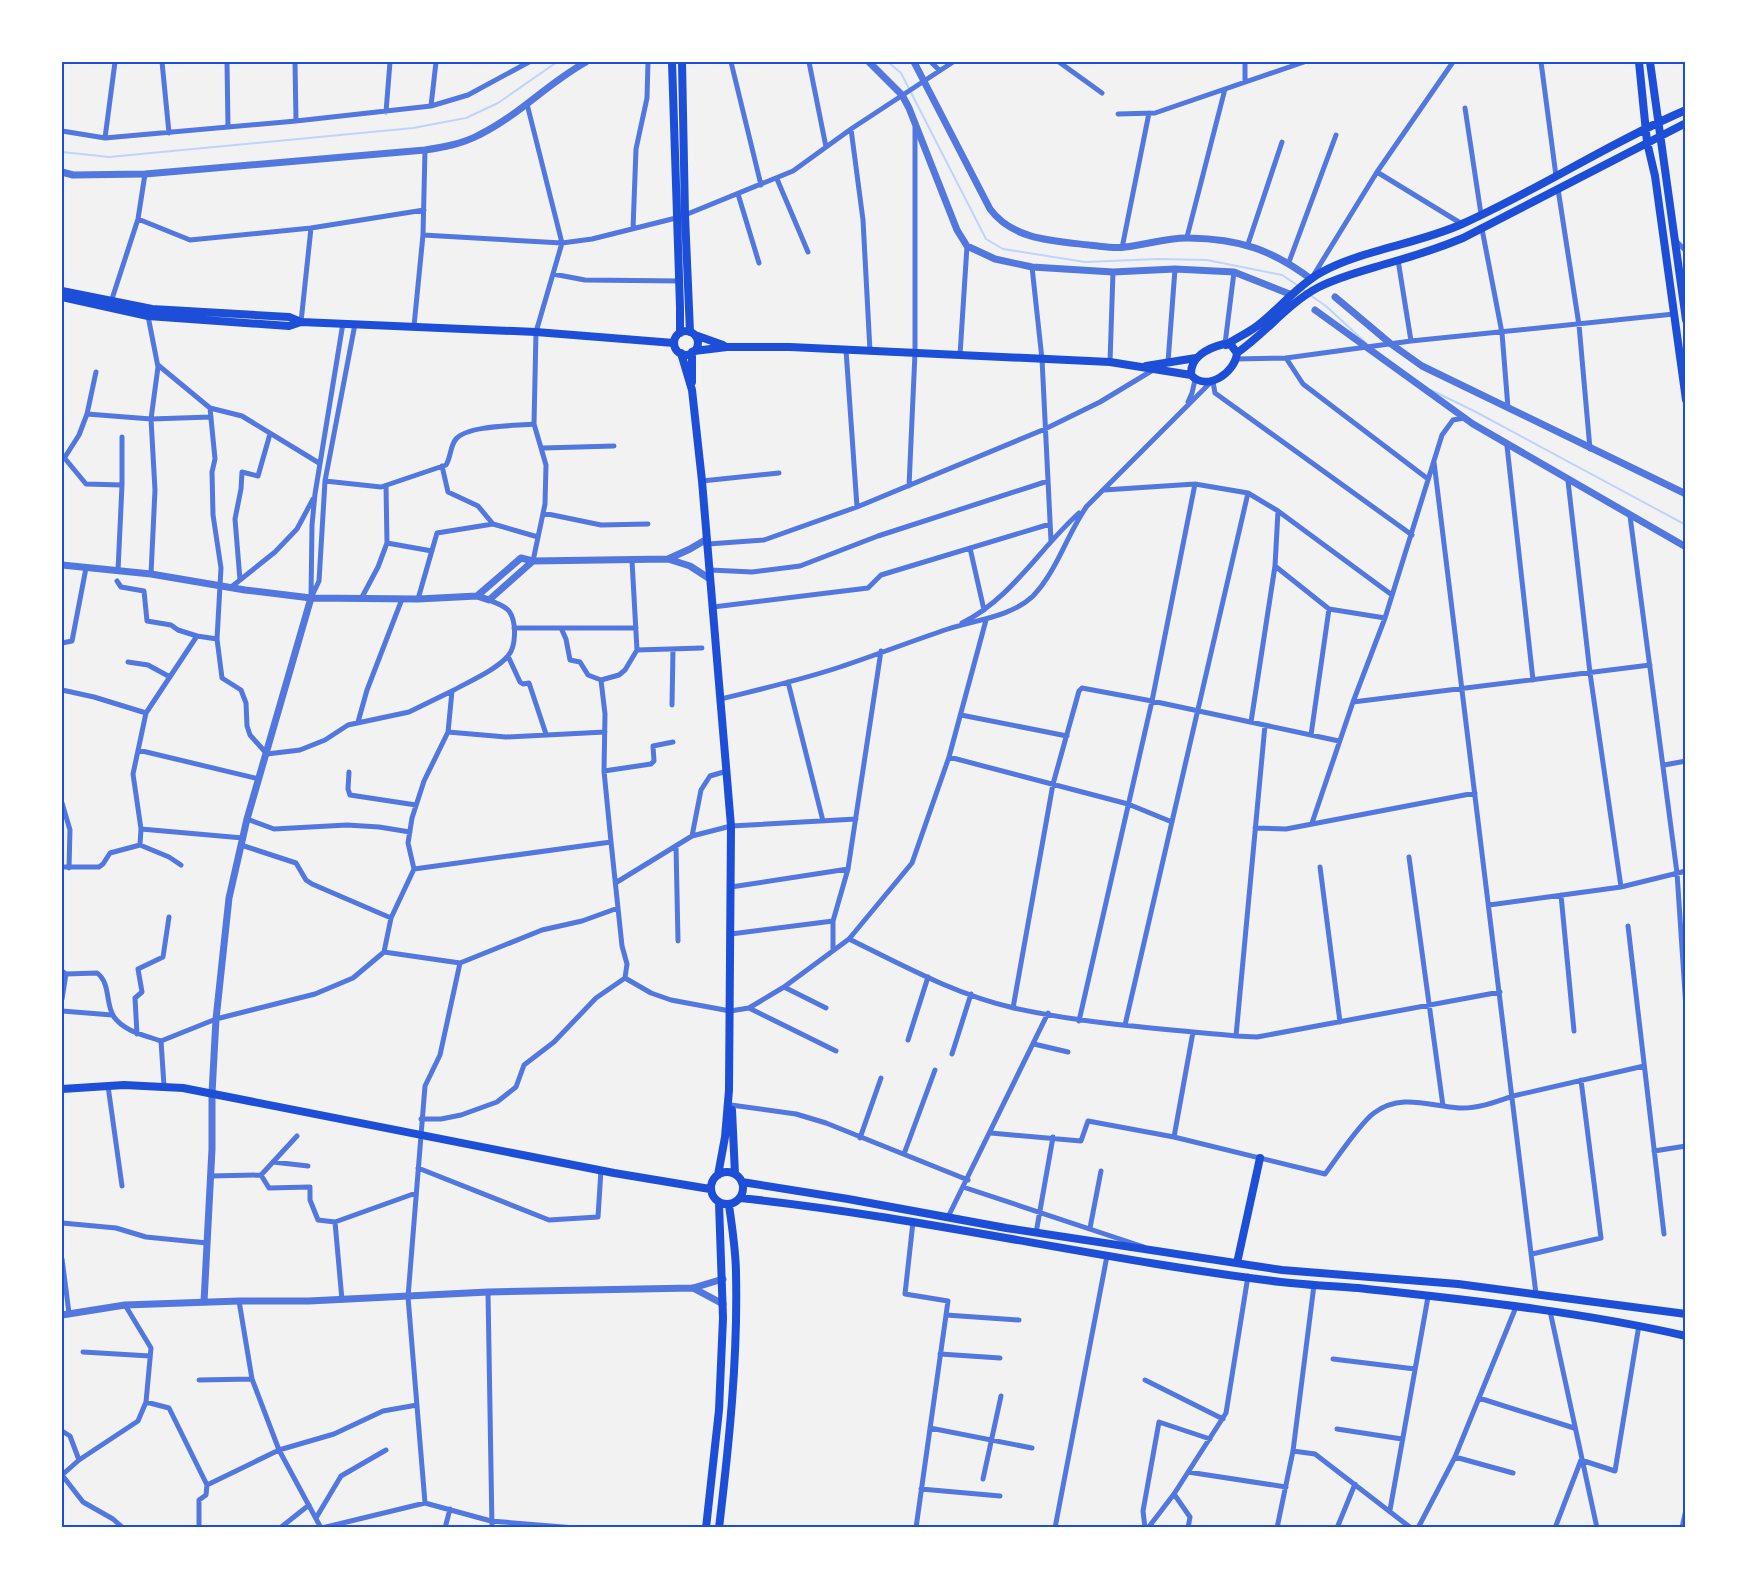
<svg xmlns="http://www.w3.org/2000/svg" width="1747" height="1589" viewBox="0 0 1747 1589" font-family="'PT Serif',serif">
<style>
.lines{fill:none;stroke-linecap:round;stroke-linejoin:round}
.stream{stroke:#bfd3fe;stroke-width:2}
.minor{stroke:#5277de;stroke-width:5}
.tertiary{stroke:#5277de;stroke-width:7}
.secondary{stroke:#1d4ed8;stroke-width:8}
.neatline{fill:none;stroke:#1d4ed8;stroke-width:2}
</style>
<rect width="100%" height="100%" fill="#f2f2f2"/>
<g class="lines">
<!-- stream -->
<path class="stream" d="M888,62L901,73L986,239L1003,249L1085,262L1158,259L1207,260L1282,275L1297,285
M62,152L109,157L413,128L466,118L498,103L557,62
M1302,289L1327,307L1366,343
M1431,390L1476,412L1686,525"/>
<!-- minor -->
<path class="minor" d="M162,62L169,133
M227,62L228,127
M295,62L296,121
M731,62L761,185
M809,62L826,147
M931,62L939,70
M1059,62L1102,93
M1541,62L1556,176
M1245,82V62
M527,104L562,243L536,332L534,424L546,465L545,504L533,561
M431,106L436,62
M1465,108L1481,214
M386,112L390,62
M1118,114L1155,113L1304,62
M851,129L863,220L870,351
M62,131L105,138L296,121L431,106L468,95L529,62
M105,138L115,62
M1377,172L1462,224
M777,179L808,252
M1558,189L1579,325L1590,449
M738,194L759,263
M685,215L793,171L851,129L953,62
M138,219L190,240L311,228L424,210
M633,229L636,149L647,98L648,62
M1482,229L1502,333L1508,408
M423,235L562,243L592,239L676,218
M1187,237L1225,89
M1674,239L1686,251
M1248,244L1282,142
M1122,248L1149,113
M1398,260L1411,341
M1289,262L1336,135
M1032,267L1042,359L1051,541
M553,274L585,280L680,281
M1313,276L1377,172L1453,62
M111,302L138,219L145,174
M148,316L158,367L151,419L155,490L151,574
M301,322L311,228
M414,326L423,235L425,150
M1225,344L1234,272
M846,350L857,507
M960,355L967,246
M1286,358L1303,384L1428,479
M1236,359L1286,358L1411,341L1674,314
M1110,362L1113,272
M1168,362L1175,269
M158,365L210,408L242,416L319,463
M96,372L87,414L151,419L211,417
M1213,382L1215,393L1412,535
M1188,402L1192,393L1195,380
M1507,446L1533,680
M543,448L614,446
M62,455L86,484L122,485V437
M65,457L79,435L87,414
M1434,462L1536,1294
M442,466L448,492L478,506L493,524L538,537
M325,481L381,487L446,465C451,457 450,446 456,439C468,425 517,426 534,424
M702,481L779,473
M1568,481L1590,673L1621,887
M909,486L915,353V128
M1104,490L1195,484L1248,493L1278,511L1392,595
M1086,507L1210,383
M543,513L601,525L648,524
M1630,516L1677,873L1686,1008
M387,543L432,551
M708,544L764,540L857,507L1045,429L1100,402L1153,370
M970,548L984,610
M1275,566L1329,609L1385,618
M710,570L752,572L800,566L878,536L1048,481
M118,571L122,485
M240,580L235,519L241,489L242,472L258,476L270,434
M117,581L121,587L144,591L147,621L171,625L178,630L197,636
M230,588L275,552L297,529L313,499
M311,597L312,525L315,494L343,323
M311,598L319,581L325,481L355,324
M361,599L378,567L387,543L386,486
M418,599L437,533L493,524
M713,607L868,588L881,575L1050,524
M962,623C1011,599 1039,549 1079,513
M514,628H636
M561,628L566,639L570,660L580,662L588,675L601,680
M217,639L222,678L241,690L246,703L247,726L250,735L267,754L300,750L325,740L348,725L409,712L452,691
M62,643L72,641L86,568
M637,650L702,648
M508,656L520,682L523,684L529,683L546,734
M128,662L148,665L170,677
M788,682L823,821
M62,690L94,697L146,713
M721,699C761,689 801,680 840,667C876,655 912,641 948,629C975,620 1011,617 1033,596C1057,571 1067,534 1087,506
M1353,702L1650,665
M672,705L673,650
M961,715L1067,736
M358,722L367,690L402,599
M1251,722L1275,566L1278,511
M448,732L506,737L605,732
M1311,735L1329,609
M138,750L259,779
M949,757L1128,804L1172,822
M1664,765L1686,761
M604,771L651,764L654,761L653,746L673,742
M349,772L348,789L350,795L416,805
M62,803L70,830L69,868
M247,819L274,829L347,825L379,827L410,832
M1312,823L1353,702L1385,618L1442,435L1453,420L1464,418
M1255,828L1286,829L1475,793
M141,829L243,838
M692,836L701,790L710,776L727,771
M611,842L604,771L605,714L601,680L619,675L625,670L637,650L632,561
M140,845L169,857L181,865
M241,845L296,863L306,880L312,884L391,918
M676,846L678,941
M1409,857L1443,1106
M62,867H99L103,864L110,853L140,845L141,829L133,774L146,713L197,636L217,639L221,568L213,515L212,472L215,459L210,408
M1320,867L1340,1022
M414,869L611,842L622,946L627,964L625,978
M414,869L408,843L412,818L424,781L448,732L452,691C468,682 496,670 508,656C516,647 517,622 509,611C504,605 495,603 489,600
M617,882L692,836L731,826L856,819
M731,887L848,869
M1561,895L1574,1031
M1489,905L1621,887L1686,871
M1628,926L1664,1234
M731,934L833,921
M849,939C902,965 956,995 1014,1008C1087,1024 1162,1029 1236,1036L1257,1037L1500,992
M833,950V921L848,869L881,651
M384,952L460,963L542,930L582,921L618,908
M62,971L66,974L97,973C111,983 105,1004 114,1017C125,1032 145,1035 161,1041L164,1086
M625,978L651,993L671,1000L730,1011L749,1008L784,987L849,939L912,863L949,757L986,620
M784,987L826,1008
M62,999L66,974
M749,1008L836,1051
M1013,1008L1053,784L1079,691L1082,688L1152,701L1339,741
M62,1011L112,1015
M1079,1021L1152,701L1195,484
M1125,1025L1248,493
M137,1034L135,998L142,992L138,969L163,957L169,917
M1236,1036L1265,725
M908,1040L928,977
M161,1041L216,1019L315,994L353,978L384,952L391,918L414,869
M1034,1044L1068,1052
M952,1054L971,994
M108,1086L122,1186
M731,1105L796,1114L826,1123L968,1180
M421,1119H441L461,1115L497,1102L516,1087L524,1065L554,1042L596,998L625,978
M991,1133L1081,1141L1088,1121L1174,1137L1325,1174C1337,1158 1360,1123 1374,1113C1401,1093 1429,1106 1459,1108C1477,1109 1496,1102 1513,1096L1644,1066
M1174,1137L1193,1032
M860,1138L881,1078
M1654,1151L1686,1146
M904,1154L935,1070
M273,1162L308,1166
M418,1168L549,1220L598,1217L601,1170
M261,1175L297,1136
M210,1176L261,1175L269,1188L310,1187V1200L318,1220L335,1222L416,1193
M963,1187L1144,1247
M948,1217L1048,1013
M335,1222L342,1300
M913,1222L905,1294L948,1301L916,1528
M62,1223L116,1228L146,1237L207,1243
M1090,1228L1101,1171
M1036,1233L1053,1137
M1532,1254L1601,1238L1581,1080
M62,1259L69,1313
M488,1292L492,1528
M239,1301L252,1379L279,1450L321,1528
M1550,1311L1597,1528
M946,1315L1019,1320
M83,1352L150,1356
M940,1354L1000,1358
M1333,1359L1415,1369
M199,1380L252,1379
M1145,1380L1223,1419
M1479,1398L1574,1428
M146,1402L169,1408L207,1485L279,1450L334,1434L383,1411L417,1405
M930,1428L1032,1448
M1337,1429L1402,1439
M62,1431L70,1436L79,1460
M1293,1451L1315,1454L1411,1528
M1455,1457L1513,1473
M1188,1472L1286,1487
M983,1479L1001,1396
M921,1489L1000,1496
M1174,1494L1190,1517L1188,1528
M425,1503L408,1297L425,1086L440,1055L460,963
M1390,1510L1428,1297
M316,1518L341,1476L386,1450
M123,1528L113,1519L83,1502L62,1475L79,1460L138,1421L146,1402L151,1348L125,1305
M199,1528V1500L206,1495L207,1485
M280,1528L309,1505
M322,1528L425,1503L491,1521L575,1528
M445,1528L450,1509
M1055,1528L1107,1256
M1145,1528L1143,1511L1159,1422L1210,1439
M1148,1528L1174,1494L1226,1413L1248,1276
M1277,1528L1293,1451L1314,1285
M1337,1528L1355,1484
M1418,1528L1455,1457L1516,1307
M1555,1528L1581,1460L1615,1471L1639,1325
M1682,1528L1686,1509"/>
<!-- tertiary -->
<path class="tertiary" d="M869,62L902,95L909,108L957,230L967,246L995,259L1032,267L1113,272L1175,269L1234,272L1292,295
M914,62L990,209C1013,240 1053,241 1089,245C1101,246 1114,249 1125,247C1146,245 1168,237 1189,238C1239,239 1271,249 1311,279
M62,172L73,175L145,174L425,150C444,147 462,144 479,135C518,116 548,83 586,62
M1335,297L1391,344L1422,366L1686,494
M1315,310L1473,424L1686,547
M668,559L690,566L710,579
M533,561L668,559L690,549L707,539
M62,565L151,574L245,590L311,598L418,599L477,596L489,600L533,561L521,558L477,596
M693,1288L723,1304
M204,1302L212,1149V1093L216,1019L229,898L247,819L311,598
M62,1315L125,1305L239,1301H309L488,1292L693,1288L723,1279"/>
<!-- secondary -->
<path class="secondary" d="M672,62L680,307V333
M682,62L685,215L690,332
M1639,62L1647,142L1655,176L1686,400
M1650,62L1686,320
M62,291L152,309L289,317L301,322
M62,297L148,316L289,326L301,322L536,332L674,343
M674 343a12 12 0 1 1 24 0a12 12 0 1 1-24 0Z
M695,335L723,345
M1224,344L1231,345L1237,353C1235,373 1207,392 1191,375C1190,357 1208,348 1224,344Z
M1226,345C1236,338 1248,333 1257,326C1279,309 1296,287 1320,273C1361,250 1418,244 1462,224C1538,190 1609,143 1686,110
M694,351L727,347H790L1110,362L1191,375
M681,353L692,390L702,481L731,826L729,1090L725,1137L718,1175
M1237,353C1266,333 1288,303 1319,287C1341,276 1366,270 1389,263C1414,256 1439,248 1463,238L1686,123
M1146,366L1196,358
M692,382V352
M62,1089L124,1085L183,1088L614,1173L710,1189
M732,1110L735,1174
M711 1188a16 16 0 1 1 32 0a16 16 0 1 1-32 0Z
M742,1182L848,1199L1006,1228L1282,1270L1458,1284L1686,1314
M740,1198C922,1217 1100,1260 1281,1282C1307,1285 1332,1286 1358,1288C1467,1300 1578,1311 1686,1336
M1237,1263L1260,1158
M706,1528L719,1410L723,1318L719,1203
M719,1528C729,1444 738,1358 736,1274C736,1251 732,1227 729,1205"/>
</g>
<!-- border -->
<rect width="1747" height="1589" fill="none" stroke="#ffffff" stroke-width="126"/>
<rect x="63" y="63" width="1621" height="1463" class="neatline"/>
</svg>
